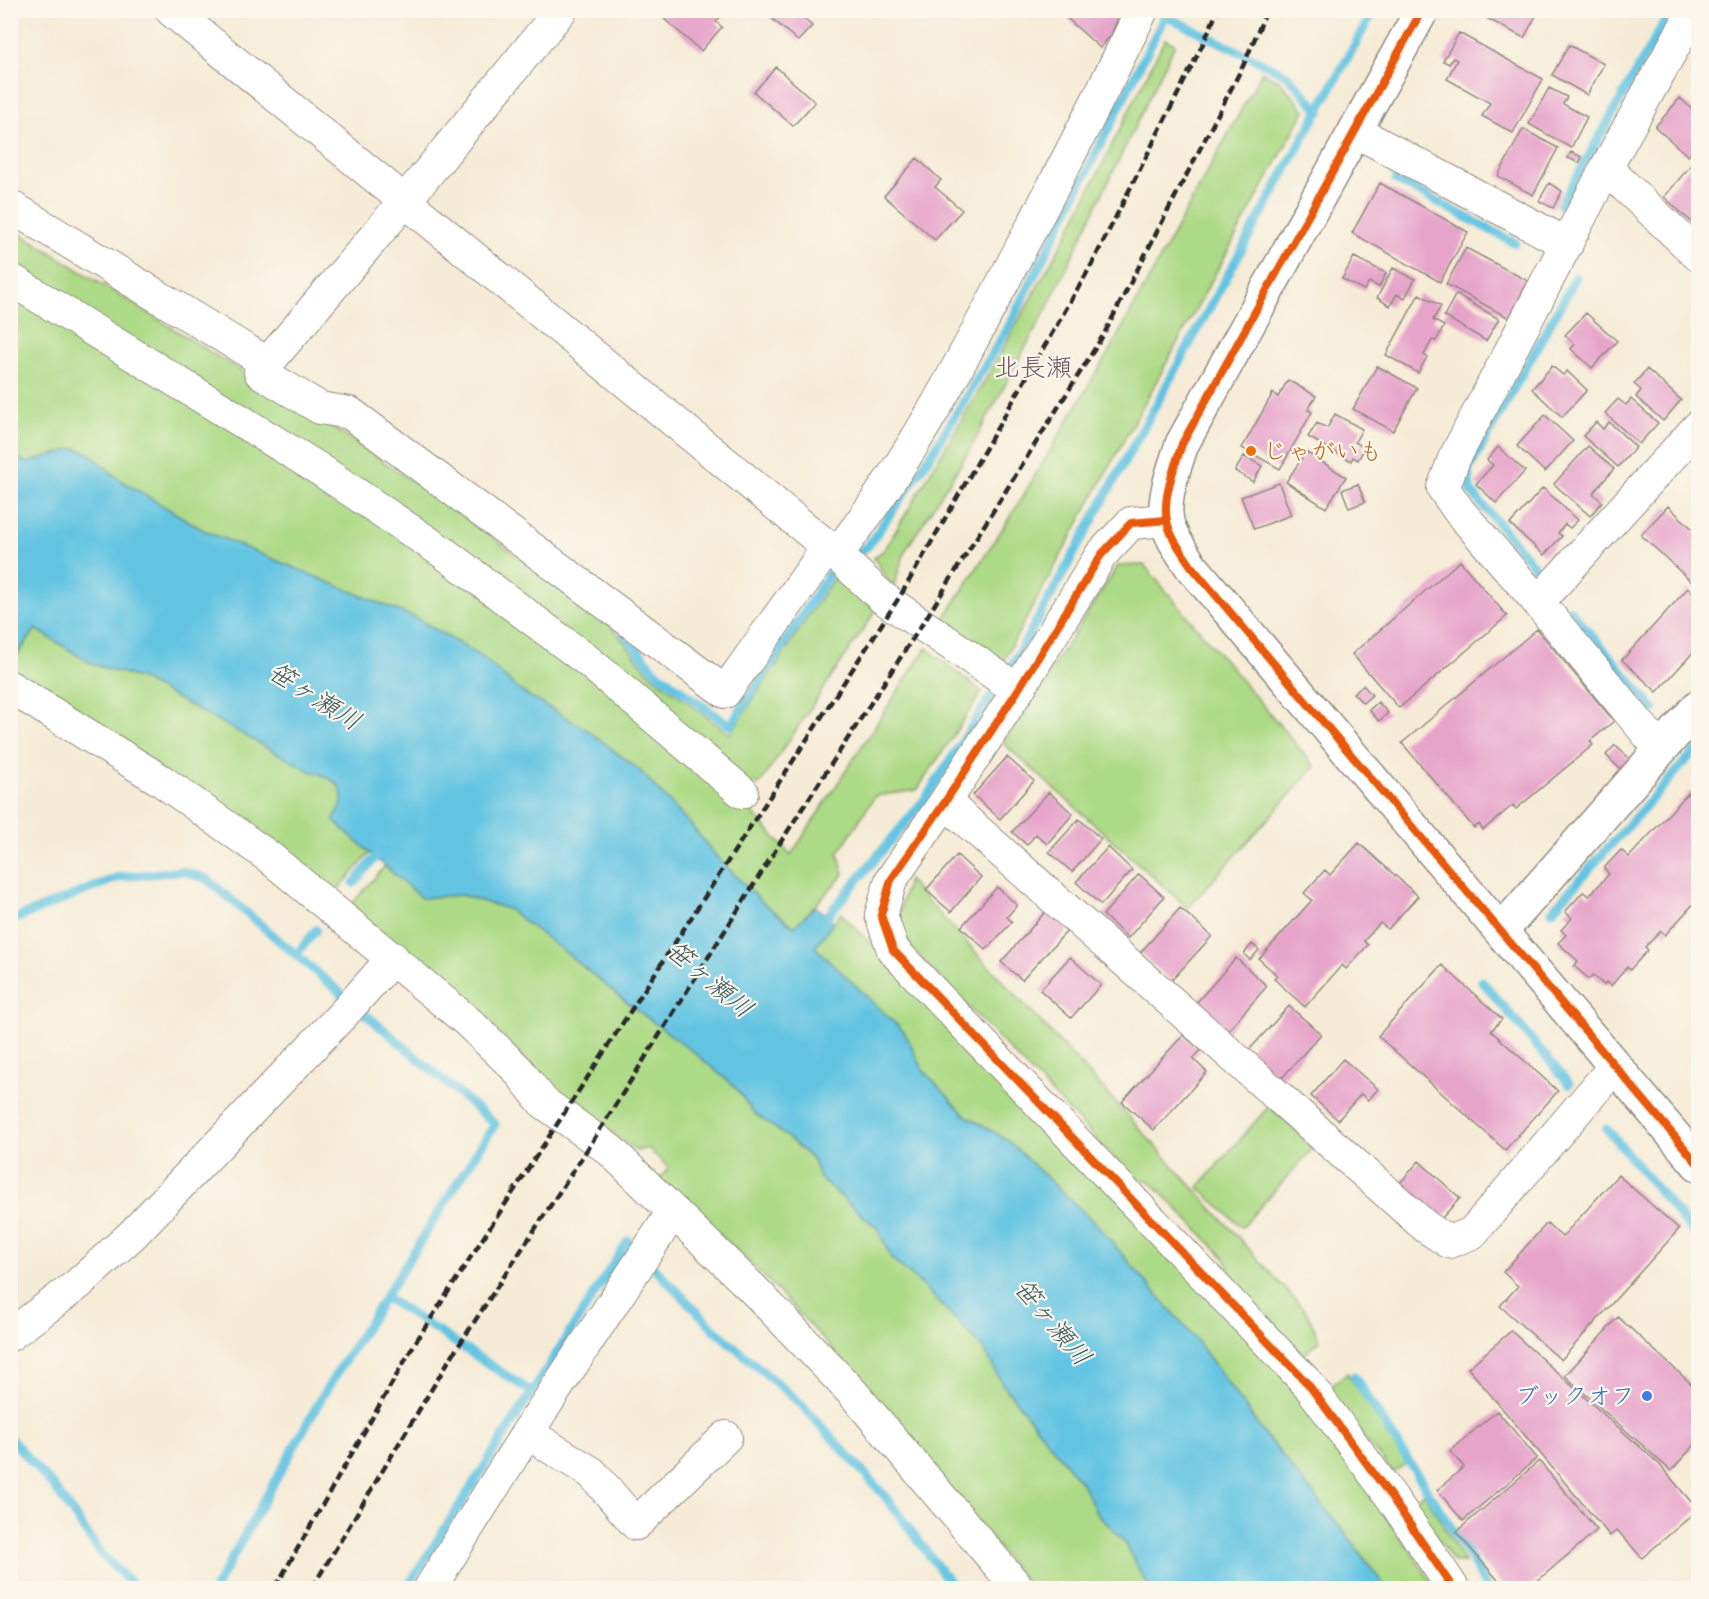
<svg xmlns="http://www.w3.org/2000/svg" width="1709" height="1599" viewBox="0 0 1709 1599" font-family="Dekko,'Klee One',sans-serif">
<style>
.green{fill:#adda86;stroke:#6c8258;stroke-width:1.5}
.water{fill:#64c4e2;stroke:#487886;stroke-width:1.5}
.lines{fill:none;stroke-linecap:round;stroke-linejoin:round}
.stream{stroke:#64c4e2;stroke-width:9}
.building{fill:#e7a4cb}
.street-casing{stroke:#908b80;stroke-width:34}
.secondary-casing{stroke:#908b80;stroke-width:36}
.street{stroke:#fff;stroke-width:32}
.secondary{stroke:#fff;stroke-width:33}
.rail{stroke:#2b2b2b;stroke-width:4.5;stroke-dasharray:9 4.5;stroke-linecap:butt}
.cycleway-casing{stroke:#fbf7ec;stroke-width:11}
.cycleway{stroke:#e8590c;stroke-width:8}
.food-dot{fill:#e8710a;stroke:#fbf7ec;stroke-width:2}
.shop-dot{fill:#3f7fe0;stroke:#fbf7ec;stroke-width:2}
.labels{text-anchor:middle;stroke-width:4.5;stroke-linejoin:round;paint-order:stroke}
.food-label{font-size:24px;fill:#c56008;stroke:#fbf7ec;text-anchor:start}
.shop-label{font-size:24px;fill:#366cbe;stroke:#fbf7ec;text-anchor:end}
.neighbourhood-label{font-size:26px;fill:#6d5563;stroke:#fbf7ec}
.water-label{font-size:26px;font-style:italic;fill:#3c5962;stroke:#fbf7ec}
</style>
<rect width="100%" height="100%" fill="#fbf7ec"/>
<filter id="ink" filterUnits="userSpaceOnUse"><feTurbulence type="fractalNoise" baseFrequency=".0167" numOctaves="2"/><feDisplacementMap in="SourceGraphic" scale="12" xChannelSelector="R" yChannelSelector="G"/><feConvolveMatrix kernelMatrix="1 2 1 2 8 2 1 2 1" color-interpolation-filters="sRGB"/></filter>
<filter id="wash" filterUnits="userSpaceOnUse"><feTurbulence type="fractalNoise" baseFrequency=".008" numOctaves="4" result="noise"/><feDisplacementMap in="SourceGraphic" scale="24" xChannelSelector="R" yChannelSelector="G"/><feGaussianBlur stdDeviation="1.35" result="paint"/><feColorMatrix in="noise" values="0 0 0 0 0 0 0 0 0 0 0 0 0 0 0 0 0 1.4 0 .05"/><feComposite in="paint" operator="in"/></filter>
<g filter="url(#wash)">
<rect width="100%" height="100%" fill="#f6ebd6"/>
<!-- green -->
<path class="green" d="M1165,39L1175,44L1047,308L969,451L905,551L893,588L874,558L885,549L983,384L1072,225Z
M1262,72L1280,81L1305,110L1003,661L943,620L1014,511L1111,348Z
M10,227L339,432L471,521L611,626L651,675L730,734L835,576L877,609L759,785L739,781L592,656L11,269Z
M10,286L314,474L585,668L748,808L791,855L926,648L982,692L917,790L875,796L838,853L844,874L795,927L762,902L715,855L690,824L639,770L586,729L520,691L485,659L418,619L205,531L120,480L88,453L76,448L27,463L11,454Z
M1144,565L1315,767L1188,908L1003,743L1118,566Z
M36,629L92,664L139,678L310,770C325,775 345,782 342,802C342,807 336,815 333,820L371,852L334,894L11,678L10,650L18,654Z
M385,866L421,898L461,895L508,909L570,956L621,998L696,1054L735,1087L754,1113L790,1139L813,1160L819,1177L878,1229L891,1258L921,1284L984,1349L1001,1382L1084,1487L1096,1512L1122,1539L1149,1588H1031C938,1475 848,1358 743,1256C715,1230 688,1204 658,1180L669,1168L648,1148L636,1151L562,1094L477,1015L350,906Z
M908,880L1111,1097L1307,1313L1320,1341L1302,1356L1290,1350L1235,1284L1225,1258L1150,1181L1134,1178L911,948L898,917Z
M841,913L1143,1223L1300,1390L1436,1588H1386L1349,1538L1262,1431L1198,1342L1096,1224L1007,1140L965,1115L924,1071L904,1032L814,947Z
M1269,1106L1314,1147L1242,1227L1198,1187Z
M1347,1373L1407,1463L1393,1473L1331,1398V1385Z
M1424,1493L1465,1563L1453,1561L1412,1501Z"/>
<!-- water -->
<path class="water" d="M76,448L88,453L120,480L205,531L418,619L485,659L520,691L586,729L639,770L690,824L715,855L762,902L794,927L815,906L834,922L815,947L904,1032L924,1071L965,1115L1007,1140L1096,1224L1198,1342L1262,1431L1349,1538L1386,1588H1149L1122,1539L1096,1512L1084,1487L1001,1382L984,1349L921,1284L891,1258L878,1229L819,1177L813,1160L790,1139L754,1113L735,1087L696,1054L621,998L570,956L508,909L461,895L421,898L333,820C336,815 342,807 342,802C345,782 325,775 310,771L139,678L92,664L36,629L17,654L11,650V633L18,619L10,614L11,454L27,463Z"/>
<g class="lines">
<!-- stream -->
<path class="stream" d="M1166,16L1287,75L1320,111
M1396,180L1515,243
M1561,205L1671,10
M1534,566L1470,490L1468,471L1576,277
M1570,610L1654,709
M624,633L655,671L730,726L831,571L868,546L933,452L1009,326L1168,10
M354,883L383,848
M1552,911L1698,747
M10,921L119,877L183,871L207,879L296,955L316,930
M820,925L926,798L1019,653L1374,10
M1482,981L1569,1084
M1607,1129L1698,1238
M385,1297L532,1392
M1354,1376L1470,1557L1487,1588
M10,1438L54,1487L102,1555L136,1588
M215,1588L326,1390L495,1124L296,955
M407,1588L628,1241L716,1331L801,1404L883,1494L954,1588"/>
</g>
<g id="blocks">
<!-- building -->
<path class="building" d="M654,10H726L716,22L722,27L701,51Z
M762,10H795L812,26L798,41Z
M1058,10H1121L1111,35L1100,48Z
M1478,10H1539L1524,38L1477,13Z
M1459,33L1543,79L1513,133L1482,116L1490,103L1447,79L1457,60L1453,58L1449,64L1443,61Z
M1569,45L1604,64L1587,95L1552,75Z
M776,67L815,102L793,126L754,92Z
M1549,88L1567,97L1563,104L1587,117L1571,148L1529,124Z
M1680,98L1698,114V145L1688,156L1655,127Z
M1523,129L1558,148L1533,195L1498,176Z
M1571,152L1582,157L1579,163L1568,158Z
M917,158L941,180L935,187L962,210L935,240L884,196Z
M1691,165L1698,171V228L1664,197Z
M1380,183L1468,232L1440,282L1352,233Z
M1549,183L1562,191L1553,208L1539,201Z
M1466,248L1528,281L1509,318L1446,284Z
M1354,257L1386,273L1379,287L1369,282L1364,290L1342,279Z
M1393,268L1415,279L1405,298L1397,294L1390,306L1377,298Z
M1419,294L1441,306L1433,320L1444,326L1436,341L1432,340L1424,355L1427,357L1418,373L1386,355Z
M1456,294L1499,319L1486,341L1444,316Z
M1586,313L1617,341L1592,368L1571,349L1575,344L1565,335Z
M1377,366L1417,388L1393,431L1353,409Z
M1552,366L1563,375L1567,371L1587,390L1562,417L1532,389Z
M1647,369L1681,400L1663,421L1636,397L1641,390L1634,384Z
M1288,380L1316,396L1308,410L1312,412L1280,469L1242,448L1273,393L1278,397Z
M1618,399L1626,405L1631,399L1658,423L1639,444L1605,413Z
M1335,414L1362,429L1355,442L1365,448L1358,460L1353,457L1351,461L1308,437L1317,423L1327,428Z
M1545,415L1573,441L1545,472L1517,446Z
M1596,422L1603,429L1609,422L1636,447L1618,467L1583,436Z
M1588,446L1614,469L1593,493L1602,502L1590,516L1554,484Z
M1498,447L1525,471L1496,503L1476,484L1493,465L1487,460Z
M1306,452L1346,477L1326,508L1286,482Z
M1244,456L1262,466L1253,482L1235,471Z
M1279,483L1291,515L1254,529L1241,497Z
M1358,484L1365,502L1349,508L1342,490Z
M1543,488L1578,520L1570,528L1565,524L1558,533L1562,536L1544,555L1510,524Z
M1668,506L1698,534V588L1641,535Z
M1460,561L1507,616L1399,708L1352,654Z
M1688,588L1698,598V647L1657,692L1622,660Z
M1537,629L1614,721L1590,741L1593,745L1516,809L1513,805L1483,830L1479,824L1474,828L1402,743Z
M1363,685L1372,695L1363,703L1353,693Z
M1378,702L1388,713L1379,721L1369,710Z
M1615,745L1630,759L1620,769L1606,755Z
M1007,757L1034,781L1000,819L973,795Z
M1690,791L1698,799V892L1696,894L1698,899L1665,935L1661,931L1645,947L1648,950L1630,970L1627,967L1611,986L1606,982L1604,985L1593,975L1589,979L1574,966L1578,961L1558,943L1566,935L1561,930L1572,918L1565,912L1583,892L1589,896L1609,874L1604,868L1621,850L1629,857Z
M1049,792L1073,814L1047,844L1036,834L1027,845L1012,832Z
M1079,819L1101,839L1072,872L1049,852Z
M1359,843L1418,896L1388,929L1380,923L1364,941L1368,945L1346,969L1342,965L1305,1007L1274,979L1277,975L1259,959L1312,900L1304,893L1325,870L1330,875Z
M1108,847L1132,870L1101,905L1076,882Z
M957,855L981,877L951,912L926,890Z
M1139,874L1164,897L1128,938L1103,915Z
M997,887L1017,905L1007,917L1012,922L986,950L961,927Z
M1180,908L1212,936L1171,981L1140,953Z
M1046,911L1068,930L1022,980L1001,962Z
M1252,944L1259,950L1250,960L1244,954Z
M1070,957L1101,985L1071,1018L1040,990Z
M1236,958L1267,986L1227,1032L1196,1003Z
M1442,965L1502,1019L1491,1031L1558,1091L1505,1150L1378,1036Z
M1289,1006L1321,1034L1281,1079L1249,1050Z
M1183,1035L1201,1050L1193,1059L1207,1072L1154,1130L1122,1102Z
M1343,1059L1378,1089L1368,1100L1361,1094L1338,1120L1311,1096Z
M1419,1161L1460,1198L1441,1219L1400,1183Z
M1618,1175L1679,1229L1561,1360L1500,1306L1518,1286L1503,1272L1547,1223L1562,1237Z
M1618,1317L1698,1390V1441L1671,1471L1565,1376Z
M1511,1331L1659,1464L1698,1510L1642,1558L1617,1530L1610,1536L1468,1368Z
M1497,1411L1537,1458L1463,1521L1437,1490L1464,1467L1450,1451Z
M1539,1461L1597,1530L1529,1588H1505L1456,1532Z"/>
</g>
</g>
<g filter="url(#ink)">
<use href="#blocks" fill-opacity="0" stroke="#908b80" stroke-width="1.5"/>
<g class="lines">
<defs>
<path id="street" d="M171,10L828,547L883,598L1018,690
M561,10L404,202L260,372L320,408L350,413L725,692L828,547
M1355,131L1567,244
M1606,168L1698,255
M10,206L267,363
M10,279L319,469L444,553L588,661L742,792
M1167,520L1131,523L1101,555L1018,690L945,802L891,880L881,915L893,950L1308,1384L1392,1498L1453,1588
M836,555C908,465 961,363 1014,261C1058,178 1101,95 1142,10
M1538,602L1459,511L1443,488L1454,459L1606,168L1694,10
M10,687L162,781L269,857L467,1021L517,1069L543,1102L610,1150L756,1292L852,1392L1018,1588
M1660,749L1538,602L1698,427
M945,802L1426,1227L1449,1242L1472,1233L1615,1066
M10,1335L77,1285L133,1234L346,1011L393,958
M527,1433L592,1473L636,1524L726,1437
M430,1588L527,1433L673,1212"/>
<path id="secondary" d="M1422,10L1182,444C1175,466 1162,498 1167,521C1170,537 1182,552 1191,566L1698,1164
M1501,931L1698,707"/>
</defs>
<!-- street casing -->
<use href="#street" class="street-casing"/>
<!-- secondary casing -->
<use href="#secondary" class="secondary-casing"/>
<!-- street -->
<use href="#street" class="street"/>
<!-- secondary -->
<use href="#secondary" class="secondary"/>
<!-- rail -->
<path class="rail" d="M275,1588L415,1343L902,593L1092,264L1201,48L1218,10
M312,1588L448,1362L594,1139L780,843L930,612L1104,334L1243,66L1267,10"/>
<defs>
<path id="cycleway" d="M1422,10L1182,444C1175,466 1162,498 1167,521C1170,537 1182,552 1191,566L1698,1164
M1167,520L1131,523L1101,555L1018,690L945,802L891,880L881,915L893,950L1308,1384L1392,1498L1453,1588"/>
</defs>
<!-- cycleway casing -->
<use href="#cycleway" class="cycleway-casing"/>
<!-- cycleway -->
<use href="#cycleway" class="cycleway"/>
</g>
</g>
<!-- markers -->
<circle class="food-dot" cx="1251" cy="451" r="6"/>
<circle class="shop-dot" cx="1647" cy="1396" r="6"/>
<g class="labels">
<!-- food labels -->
<g class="food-label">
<text x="1263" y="459">じゃがいも</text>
</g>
<!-- shop labels -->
<g class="shop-label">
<text x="1635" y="1404">ブックオフ</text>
</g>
<!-- neighbourhood labels -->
<g class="neighbourhood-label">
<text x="1033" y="376">北長瀬</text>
</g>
<!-- water labels -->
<g class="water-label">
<text transform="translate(315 696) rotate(32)" y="9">笹ヶ瀬川</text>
<text transform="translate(710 979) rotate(40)" y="9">笹ヶ瀬川</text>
<text transform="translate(1053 1322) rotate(50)" y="9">笹ヶ瀬川</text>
</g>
</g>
<!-- margin -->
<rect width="1709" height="1599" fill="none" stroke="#fbf7ec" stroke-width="36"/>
</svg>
